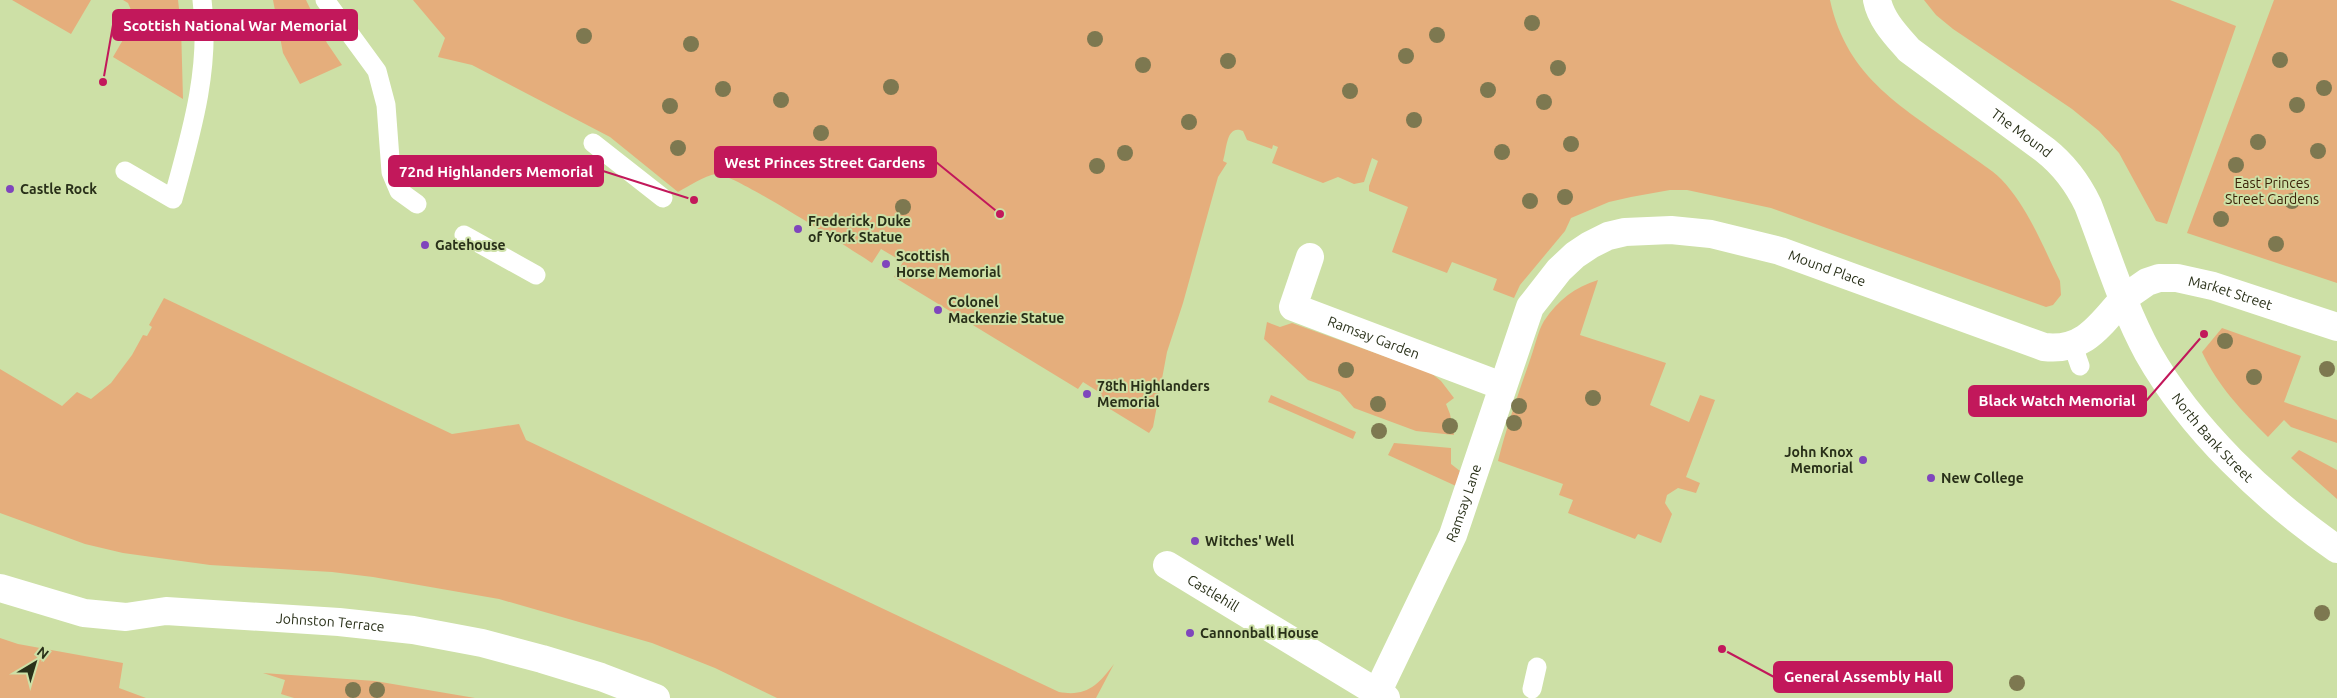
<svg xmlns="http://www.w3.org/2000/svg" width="2337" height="698" viewBox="0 0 2337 698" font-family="Ubuntu,sans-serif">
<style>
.green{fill:#e5ae7c}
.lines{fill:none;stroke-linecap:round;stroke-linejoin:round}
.lane{stroke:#fff;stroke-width:19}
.street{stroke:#fff;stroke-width:28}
.secondary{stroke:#fff;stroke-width:28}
.tree{fill:#7d7850}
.poi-dot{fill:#7f46bc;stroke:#cde0a6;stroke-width:2}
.labels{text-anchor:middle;stroke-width:4;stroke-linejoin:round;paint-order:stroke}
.street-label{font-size:14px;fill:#293019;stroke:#cde0a6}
.park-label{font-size:14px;fill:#3c2309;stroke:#cde0a6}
.poi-label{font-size:14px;font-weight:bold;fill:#293019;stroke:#cde0a6;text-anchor:start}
.leader{fill:none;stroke:#c2185b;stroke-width:2}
.callout-dot{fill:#c2185b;stroke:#cde0a6;stroke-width:2}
.callout{fill:#c2185b;stroke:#c2185b;stroke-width:2}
.callout-label{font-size:15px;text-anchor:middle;font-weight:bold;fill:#fff}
</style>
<rect width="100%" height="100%" fill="#cde0a6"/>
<!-- green -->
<path class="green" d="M12,0H91L71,34Z
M123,0H178L181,26L183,99L113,57L131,26L138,31L141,25V16L134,17L128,3Z
M273,0H306L327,43L342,65L300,84L283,53Z
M413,0H1830C1847,79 1904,108 1965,152C1977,161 1991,169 2001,179C2028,207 2043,247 2060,281L2061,295L2053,305L2046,307L1771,208L1687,190H1670L1631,197L1609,202L1571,218L1565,231L1520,285L1514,298L1493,290L1497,279L1452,262L1447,273L1392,252L1408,207L1369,191V186L1378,161L1372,158L1364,182L1354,184L1338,177L1323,183L1272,163L1278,147L1273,145L1272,149L1247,140L1243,131C1226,124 1227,149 1223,161L1227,163L1218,177L1183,303L1167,352L1153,427L1149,433L1097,401L1102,394L1083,382L1078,389L894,277L903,262L881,249L872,263C852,250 730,171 716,174C704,176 689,186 678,192L610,137L472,65L438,57L445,38Z
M1924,0H2170L2236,26L2167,224L2156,221L2119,153L2099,131L2072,109L1953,29L1936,15Z
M2274,0H2337V283L2187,233Z
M1598,280L1580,335L1666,363L1650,405L1689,422L1700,395L1715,400L1686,477L1700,483L1696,493L1678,488L1667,495L1665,503L1672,514L1661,543L1638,534L1635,539L1568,513L1573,500L1559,495L1563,484L1498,461C1507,425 1519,392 1531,357C1535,346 1538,331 1544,321C1558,300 1575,287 1598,280Z
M164,298L452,434L519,424L526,440L1059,692C1087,697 1098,685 1114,664L1096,698H777L715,668L652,643L499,599L373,577L332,572L210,565L123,553L85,544L0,513V369L62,406L77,392L91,399L111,383L132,355L143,335L147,336L152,327L149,325Z
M1267,322L1280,327L1292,323L1431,373L1441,381L1454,398L1446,404L1450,414L1454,435L1416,431L1354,408L1340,392L1308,380L1264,339Z
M2222,328L2301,356L2284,402L2337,420V443L2291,427L2284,420L2268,437C2242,411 2217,385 2202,352Z
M1271,395L1356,432L1353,439L1268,402Z
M1394,443L1451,448V464L1460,471L1456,486L1388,455Z
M2299,450L2337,470V499L2291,458Z
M0,638L18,644L123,663L119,688L146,698H0Z
M263,673L375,681L475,698H294L281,694L285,680Z"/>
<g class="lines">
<!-- lane -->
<path class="lane" d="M325,0L377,71L386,105L391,172L399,191L417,204
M593,143L663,198
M125,171L173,199C191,134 211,68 202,0
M464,235L536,275
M2073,346L2080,366
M1532,689L1537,667"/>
<!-- street -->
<g class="street">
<path id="s1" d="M1310,257L1293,307L1502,386"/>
<path id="s2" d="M1167,565L1386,698"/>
<path id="s3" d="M0,588L84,613L126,617L166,611L339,622L413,630L482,643L542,659L601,677L656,698"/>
<path id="s4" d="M1377,693L1453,535L1530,307L1559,270L1575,255L1590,245L1608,236L1625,232L1671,230L1711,234L1780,251L2044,347C2084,352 2100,325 2124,298"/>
</g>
<!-- secondary -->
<g class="secondary">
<path id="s5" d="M1877,0C1881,20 1896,35 1909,50L2045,150C2064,165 2077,182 2088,205C2107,254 2123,307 2148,353C2191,429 2265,499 2337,549"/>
<path id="s6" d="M2124,298L2147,282L2159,278H2177L2213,286L2337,327"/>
</g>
</g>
<!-- trees -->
<g class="tree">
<circle cx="1532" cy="23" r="8"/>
<circle cx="1437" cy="35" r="8"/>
<circle cx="584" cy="36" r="8"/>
<circle cx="1095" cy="39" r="8"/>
<circle cx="691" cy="44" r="8"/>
<circle cx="1406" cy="56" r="8"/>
<circle cx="2280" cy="60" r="8"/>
<circle cx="1228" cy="61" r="8"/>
<circle cx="1143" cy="65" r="8"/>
<circle cx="1558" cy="68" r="8"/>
<circle cx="891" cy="87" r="8"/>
<circle cx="2324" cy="88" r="8"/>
<circle cx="723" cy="89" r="8"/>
<circle cx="1488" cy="90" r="8"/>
<circle cx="1350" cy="91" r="8"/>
<circle cx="781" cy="100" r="8"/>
<circle cx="1544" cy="102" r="8"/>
<circle cx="2297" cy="105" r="8"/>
<circle cx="670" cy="106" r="8"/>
<circle cx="1414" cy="120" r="8"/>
<circle cx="1189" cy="122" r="8"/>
<circle cx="821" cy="133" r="8"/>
<circle cx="2258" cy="142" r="8"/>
<circle cx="1571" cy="144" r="8"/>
<circle cx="678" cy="148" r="8"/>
<circle cx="2318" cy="151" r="8"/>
<circle cx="1502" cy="152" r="8"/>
<circle cx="1125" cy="153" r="8"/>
<circle cx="2236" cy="165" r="8"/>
<circle cx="1097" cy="166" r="8"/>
<circle cx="1565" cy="197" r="8"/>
<circle cx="1530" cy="201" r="8"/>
<circle cx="2292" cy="201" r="8"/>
<circle cx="903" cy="207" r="8"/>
<circle cx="2221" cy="219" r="8"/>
<circle cx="2276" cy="244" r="8"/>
<circle cx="2225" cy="341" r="8"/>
<circle cx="2327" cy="369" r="8"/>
<circle cx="1346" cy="370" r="8"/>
<circle cx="2254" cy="377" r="8"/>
<circle cx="1593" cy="398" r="8"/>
<circle cx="1378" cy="404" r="8"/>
<circle cx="1519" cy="406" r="8"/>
<circle cx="1514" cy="423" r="8"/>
<circle cx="1450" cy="426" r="8"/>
<circle cx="1379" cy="431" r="8"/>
<circle cx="2322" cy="613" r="8"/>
<circle cx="2017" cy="683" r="8"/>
<circle cx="353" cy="690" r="8"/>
<circle cx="377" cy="690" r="8"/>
</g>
<!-- markers -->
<g class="poi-dot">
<circle cx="10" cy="189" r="5"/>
<circle cx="798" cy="229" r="5"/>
<circle cx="425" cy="245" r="5"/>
<circle cx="886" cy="264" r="5"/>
<circle cx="938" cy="310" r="5"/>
<circle cx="1087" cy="394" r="5"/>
<circle cx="1863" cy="460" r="5"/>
<circle cx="1931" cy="478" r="5"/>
<circle cx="1195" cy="541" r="5"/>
<circle cx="1190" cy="633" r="5"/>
</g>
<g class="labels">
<!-- street labels -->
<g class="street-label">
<text dy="5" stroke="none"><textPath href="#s5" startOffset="200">The Mound</textPath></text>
<text dy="5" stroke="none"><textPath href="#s4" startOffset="748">Mound Place</textPath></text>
<text dy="5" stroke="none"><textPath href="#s6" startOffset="114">Market Street</textPath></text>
<text dy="5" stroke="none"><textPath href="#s1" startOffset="139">Ramsay Garden</textPath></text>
<text dy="5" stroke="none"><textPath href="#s5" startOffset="566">North Bank Street</textPath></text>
<text dy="5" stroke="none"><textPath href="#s4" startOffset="209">Ramsay Lane</textPath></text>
<text dy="5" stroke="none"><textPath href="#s2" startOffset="54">Castlehill</textPath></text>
<text dy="5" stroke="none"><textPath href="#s3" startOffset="335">Johnston Terrace</textPath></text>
</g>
<!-- park labels -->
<g class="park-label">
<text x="2272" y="188">East Princes<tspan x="2272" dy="16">Street Gardens</tspan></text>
</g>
<!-- poi labels -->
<g class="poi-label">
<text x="20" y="194">Castle Rock</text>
<text x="808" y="226">Frederick, Duke<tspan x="808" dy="16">of York Statue</tspan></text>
<text x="435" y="250">Gatehouse</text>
<text x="896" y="261">Scottish<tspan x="896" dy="16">Horse Memorial</tspan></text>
<text x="948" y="307">Colonel<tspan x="948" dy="16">Mackenzie Statue</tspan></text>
<text x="1097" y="391">78th Highlanders<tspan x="1097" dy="16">Memorial</tspan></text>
<text x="1853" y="457" text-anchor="end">John Knox<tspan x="1853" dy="16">Memorial</tspan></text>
<text x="1941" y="483">New College</text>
<text x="1205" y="546">Witches' Well</text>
<text x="1200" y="638">Cannonball House</text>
</g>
</g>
<!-- callouts -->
<path class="leader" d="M103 82L113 25M1000 214L936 162M694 200L603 171M2204 334L2146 401M1722 649L1774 677"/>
<g class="callout-dot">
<circle cx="103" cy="82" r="5"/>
<circle cx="1000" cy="214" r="5"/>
<circle cx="694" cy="200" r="5"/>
<circle cx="2204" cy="334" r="5"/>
<circle cx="1722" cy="649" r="5"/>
</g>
<g class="callout">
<rect x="113" y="10" width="244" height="30" rx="5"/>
<rect x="715" y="147" width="221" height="30" rx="5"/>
<rect x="389" y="156" width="214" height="30" rx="5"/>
<rect x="1969" y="386" width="177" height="30" rx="5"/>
<rect x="1774" y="662" width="178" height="30" rx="5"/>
</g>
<g class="callout-label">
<text x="235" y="31">Scottish National War Memorial</text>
<text x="825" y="168">West Princes Street Gardens</text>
<text x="496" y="177">72nd Highlanders Memorial</text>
<text x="2057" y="406">Black Watch Memorial</text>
<text x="1863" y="682">General Assembly Hall</text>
</g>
<!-- north arrow -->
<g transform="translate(35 663) rotate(38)" stroke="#cde0a6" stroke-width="4" paint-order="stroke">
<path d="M0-4L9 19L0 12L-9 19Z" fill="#293019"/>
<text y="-8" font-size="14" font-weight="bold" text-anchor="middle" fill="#293019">N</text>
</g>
</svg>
